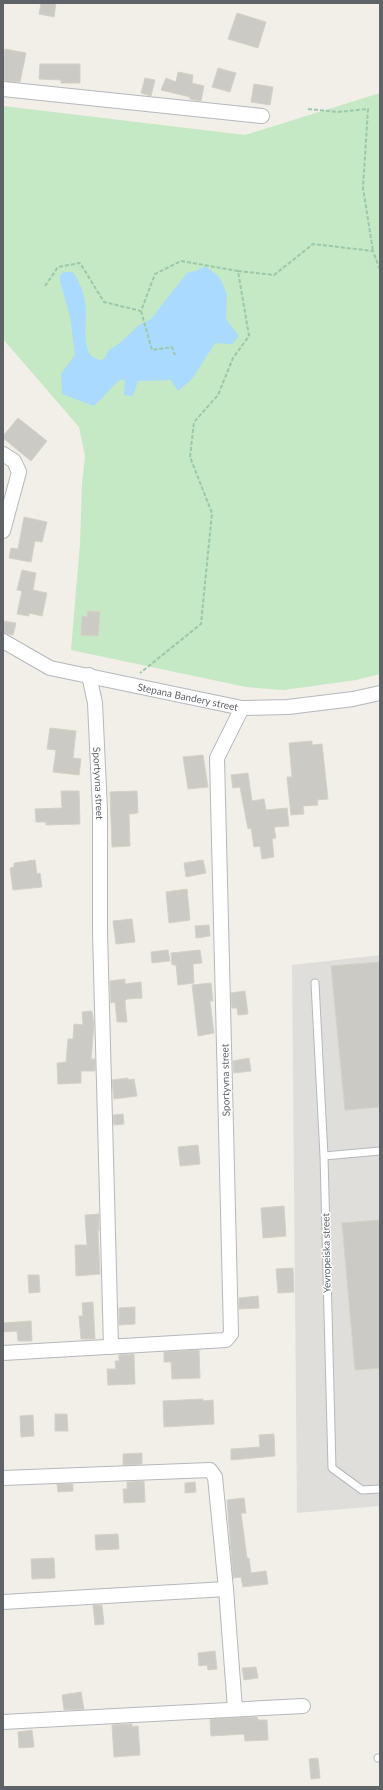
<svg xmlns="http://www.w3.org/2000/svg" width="383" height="1790" viewBox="0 0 383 1790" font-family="Lato,sans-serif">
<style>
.industrial{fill:#e0deda}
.green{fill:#c5e8c5}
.water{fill:#aadaff}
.building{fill:#cccac5;stroke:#d6d1c6}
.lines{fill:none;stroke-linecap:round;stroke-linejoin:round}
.service-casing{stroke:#b5b8bc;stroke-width:9}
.minor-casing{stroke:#b5b8bc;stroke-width:16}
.path{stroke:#9cc7a9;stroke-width:2;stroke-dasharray:4 2;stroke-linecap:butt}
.service{stroke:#fff;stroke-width:7}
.minor{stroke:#fff;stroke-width:14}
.labels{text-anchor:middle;stroke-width:3;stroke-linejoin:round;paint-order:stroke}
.street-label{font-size:10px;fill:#5f6368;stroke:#fff}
</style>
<rect width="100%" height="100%" fill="#f1efe8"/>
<!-- industrial -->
<path class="industrial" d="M380,955V1506L297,1513L292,965Z"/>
<!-- green -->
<path class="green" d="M380,93V674L356,680L284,690L246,687L71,650L80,544L82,484L85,456L79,427L3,339V106L245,135Z"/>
<!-- water -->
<path class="water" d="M205,266L220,278L227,295L226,319L239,336L232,344L215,343L192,379L178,391L171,380L138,381L133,396L124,395L125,380H119L94,406L62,394L61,374L75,355L70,317L60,281V275L64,272H73C82,285 87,302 86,319C85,332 84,342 90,355L99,360L104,359L108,351L121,342L139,325L151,319L187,273L196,271Z"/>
<!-- building -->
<path class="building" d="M41,3H56L54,17L39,14Z
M237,13L266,22L258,48L228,39Z
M5,49L26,53L20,82L3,81V62Z
M40,64H80V83H61V80L39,79Z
M218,68L236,73L230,92L212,87Z
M178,72L193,75L192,83L204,86L201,101L190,99V97L161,90L166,78L176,82Z
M145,78L155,80L151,96L141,93Z
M254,84L273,87L270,105L251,102Z
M18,418L47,441L31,461L3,438V436Z
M24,517L47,522L42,542L35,541L31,562L9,558L11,548L18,549Z
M22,570L36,573L33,590L47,593L42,616L29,613V616L17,614L22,591L17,590Z
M87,611L100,612L98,636L81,635L82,616L87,617Z
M3,621L16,623L13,635L3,633Z
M50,728L76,731L73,758L81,759L79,775L53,772L56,750L47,749Z
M312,741V745L322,744L328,799L317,800L318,805L303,806L304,814L291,815L287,777H292L289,743Z
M203,755L208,787L188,789L183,757Z
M248,773L252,801L264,799L266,810L287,808L289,826L274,827L276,838L272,839L274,857L262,859L260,846L254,847L251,828L248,829L240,787L233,788L231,775Z
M61,791H79L80,824L46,825V822H36L35,809L62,808Z
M137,791L138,813L129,814L130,846L112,847L110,792Z
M35,860L37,874L40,873L42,887L13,890L10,868L14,867V863Z
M203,860L206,873L186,877L184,863Z
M187,889L190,920L169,923L166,892Z
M132,919L135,942L116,944L113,921Z
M209,925L210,936L196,938L195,926Z
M168,950L170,961L152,963L151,952Z
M200,950L202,963L193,964L194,983L178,985L176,965H172L171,953Z
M380,962V1107L345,1110L331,966Z
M125,979V984L141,982L142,998L127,999L125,1001L127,1022H117L115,1002L111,1003L110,981Z
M211,983L213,1001H210L214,1033L198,1036L192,985Z
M245,991L248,1014L238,1015L237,1008H232L231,993Z
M92,1011L94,1025L91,1059H95V1071H81V1083L58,1084L57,1063L66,1062L68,1039H73L74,1024L83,1025L82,1012Z
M249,1058L251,1071L234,1073L233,1061Z
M128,1078V1080L134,1079L137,1096L114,1099L112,1080Z
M123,1114L124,1124L114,1125L113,1115Z
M198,1145L200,1164L180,1166L178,1147Z
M284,1206L286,1236L263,1238L261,1208Z
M99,1214V1231H98L100,1274L76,1276L75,1245H87L85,1215Z
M380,1220V1368L355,1370L342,1223Z
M293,1268L294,1292L278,1293L276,1269Z
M28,1275H39L40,1292L29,1293Z
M258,1296L259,1308L239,1309V1298Z
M93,1302L95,1339H81L79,1316H83L82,1303Z
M135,1307V1324L119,1325V1308Z
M31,1321L32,1341H18L17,1331L3,1332V1323Z
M199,1350L200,1378L172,1379L171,1362H164V1352Z
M134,1354L135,1384L108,1385L107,1369H116L115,1361H119V1355Z
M203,1399V1401L213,1400L214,1424L164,1427L163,1401Z
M55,1414H67L68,1431H55Z
M33,1415L34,1436L21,1437L20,1416Z
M274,1434L275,1456L231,1460V1449L260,1447L259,1435Z
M142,1453V1464L123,1465V1454Z
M144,1481L145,1502L124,1503L123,1489H127V1482Z
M195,1482L196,1492L185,1493V1483Z
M57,1484H73V1491L58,1492Z
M244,1498L246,1513H241L247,1558H249L251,1573L266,1571L268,1584L243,1587L241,1577L233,1578L227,1500Z
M118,1534L119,1549L96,1550L95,1535Z
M54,1558L55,1578L32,1579L31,1559Z
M93,1605H102L104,1624L95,1625Z
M215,1651L217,1669L208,1670L207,1665L199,1666L198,1653Z
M256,1667L258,1678L244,1680L242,1668Z
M81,1692L84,1709L64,1710L62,1695Z
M257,1717L258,1720H267L268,1740L245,1741L244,1734L211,1736L210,1719Z
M132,1724V1727L138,1726L140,1755L114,1757L112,1725Z
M32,1730L34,1747L19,1748L18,1732Z
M318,1758L320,1778L311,1779L309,1759Z"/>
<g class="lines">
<defs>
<path id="service" d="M315,983L324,1156L332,1468L362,1490L380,1489
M324,1156L380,1151
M378,1758H380"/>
<g id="minor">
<path d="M3,89L262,116"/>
<path d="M3,454L14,461L19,472L3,531"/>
<path id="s1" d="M3,641L50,668L242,708L288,707L353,699L380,693"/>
<path id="s2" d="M89,675L95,703L100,810V932L111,1347"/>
<path d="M3,1353L226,1340L231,1334L217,758L242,708"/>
<path d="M3,1478L210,1470L215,1477L226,1589L235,1709"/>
<path d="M3,1602L226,1589"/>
<path d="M3,1722L303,1706"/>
</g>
</defs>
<!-- service casing -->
<use href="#service" class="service-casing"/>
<!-- minor casing -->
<use href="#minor" class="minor-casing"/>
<!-- path -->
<path class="path" d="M308,109L338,112L368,109L363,188L373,251
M238,271L274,275L313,244L373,251L380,270
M45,286L58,267L80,263L104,302L141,311L155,274L181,261L238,271L249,336L233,358L218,395L194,422L190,457L212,513L201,624L140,673
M141,311L152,350L172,347L175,355"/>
<!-- service -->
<use href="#service" class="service"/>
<!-- minor -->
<use href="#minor" class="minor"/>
</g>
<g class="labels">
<!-- street labels -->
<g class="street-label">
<text dy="4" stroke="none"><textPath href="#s1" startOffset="195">Stepana Bandery street</textPath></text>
<text dy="4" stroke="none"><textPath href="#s2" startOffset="109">Sportyvna street</textPath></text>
<text transform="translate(225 1080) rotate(-91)" y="4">Sportyvna street</text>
<text transform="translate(326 1253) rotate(-91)" y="4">Yevropeiska street</text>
</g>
</g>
<!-- border -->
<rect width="383" height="1790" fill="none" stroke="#5f6368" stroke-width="8"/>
</svg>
